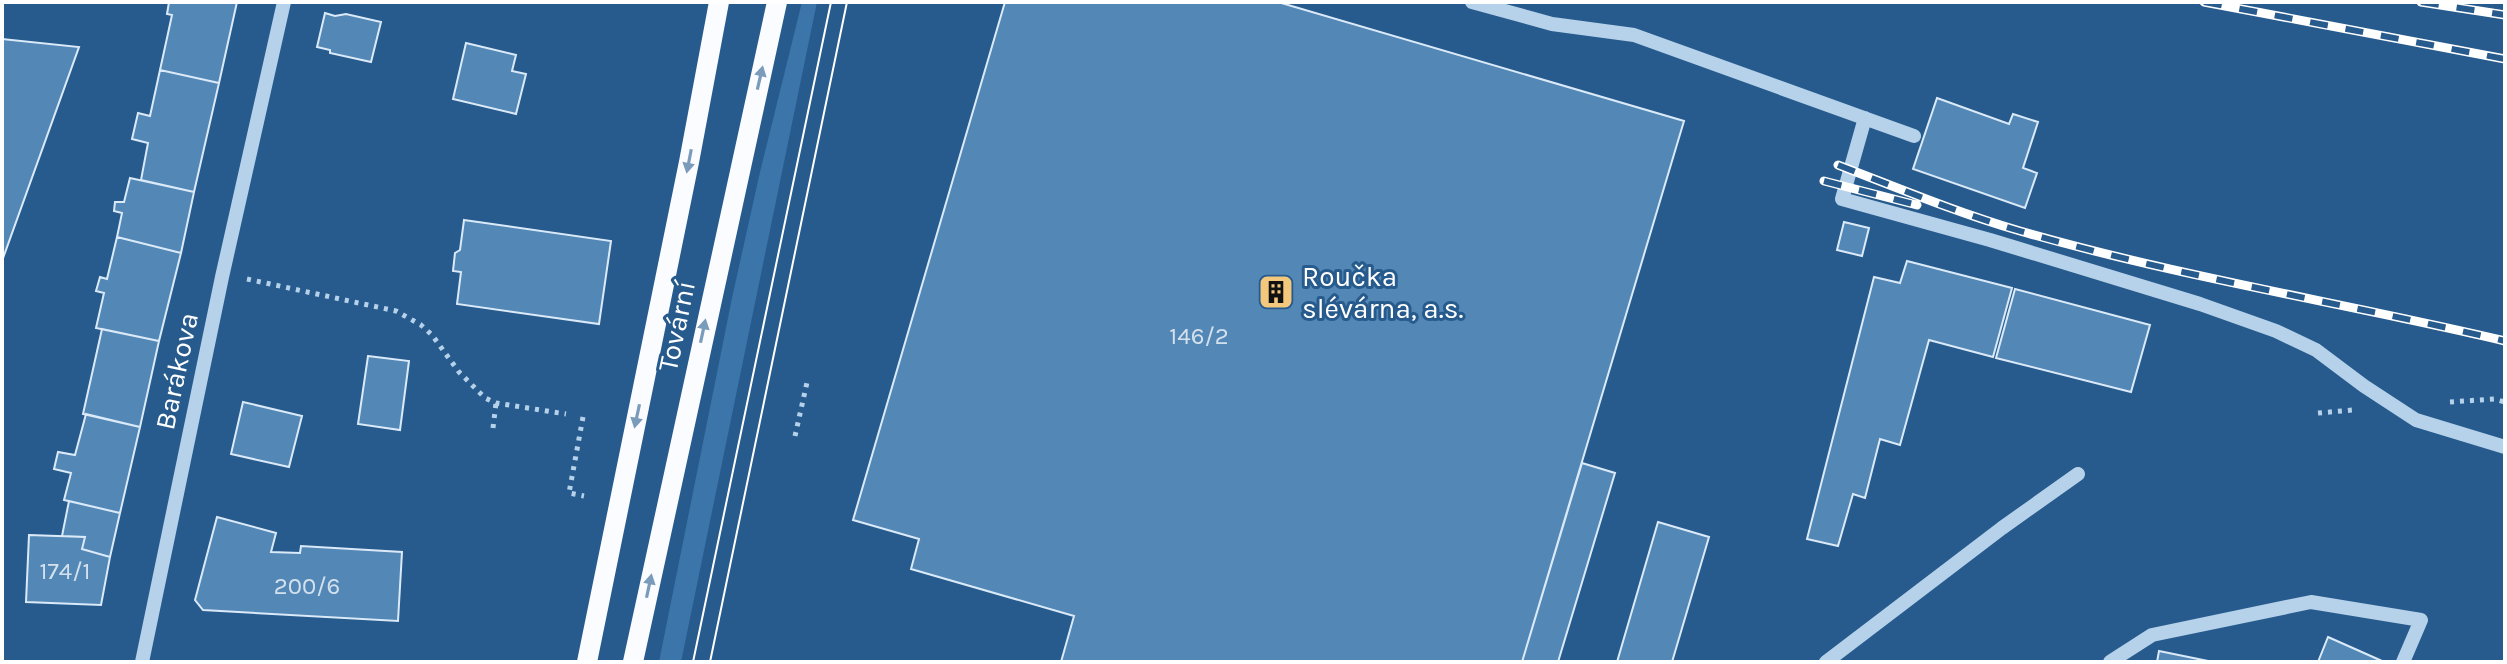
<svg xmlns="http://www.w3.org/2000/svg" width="2507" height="664" viewBox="0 0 2507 664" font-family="Karla,sans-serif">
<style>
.green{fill:#3b75aa}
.building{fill:#5387b6;stroke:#dbeaf8;stroke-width:2}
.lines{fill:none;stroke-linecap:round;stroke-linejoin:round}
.path{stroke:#b6d2ea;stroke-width:5;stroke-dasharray:4 6;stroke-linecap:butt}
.minor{stroke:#b6d2ea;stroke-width:14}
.major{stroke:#fafcff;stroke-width:20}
.tram{stroke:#fff;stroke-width:2}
.rail-casing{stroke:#fff;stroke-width:9}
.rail{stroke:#275b8d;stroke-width:6;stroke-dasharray:18;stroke-linecap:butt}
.oneway{fill:#7b9bbb}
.labels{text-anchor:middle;stroke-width:6;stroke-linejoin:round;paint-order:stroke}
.number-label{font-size:24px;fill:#d4e1ed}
.poi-label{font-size:28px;fill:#fff;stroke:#275b8d;text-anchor:start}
.street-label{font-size:28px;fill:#fff;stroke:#275b8d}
</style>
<rect width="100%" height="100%" fill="#275b8d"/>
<!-- green -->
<path class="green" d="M802,2H817L681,662H659L732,298L760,172Z"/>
<!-- building -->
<path class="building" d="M169,2H237L219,83L160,70L172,15L167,14Z
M1005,2H1278L1684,121L1522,662H1061L1074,616L911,569L919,539L853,520Z
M325,13L335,16L346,14L381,22L371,62L330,53V50L317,47Z
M2,39L79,47L2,261Z
M466,43L516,55L512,71L526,74L516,114L453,99Z
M160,70L219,83L194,192L141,180L148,143L132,139L138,113L150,116Z
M1937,98L2009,124L2013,114L2038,122L2023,168L2037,173L2025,208L1913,169Z
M130,178L194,192L181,253L117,237L122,213L114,211L115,202H124Z
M464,220L611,241L599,324L457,304L461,272L453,271L455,253L460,250Z
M1844,222L1869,228L1862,256L1837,250Z
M117,237L181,253L159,341L96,328L104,293L96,291L100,277L107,279Z
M1907,261L2012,288L1993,357L1929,340L1900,445L1880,439L1865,498L1853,494L1838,546L1807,539L1874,277L1900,283Z
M2015,289L2150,325L2131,392L1996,358Z
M102,329L159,341L140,427L83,414Z
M368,356L409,361L400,430L358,424Z
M243,402L302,416L289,467L231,454Z
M86,414L140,427L120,513L64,500L71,473L54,469L58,452L75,455Z
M1582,463L1615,473L1558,662H1522Z
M69,501L120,513L110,557L82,549L85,537L62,536Z
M217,517L276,533L271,552L300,553L301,546L402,552L398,621L203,610L195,600Z
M1658,522L1709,537L1672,662H1617Z
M29,535L85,537L82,549L110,557L101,605L26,602Z
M2328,637L2382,661V662H2318Z
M2159,651L2213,662H2157Z"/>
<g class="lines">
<!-- path -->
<path class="path" d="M247,279L396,311L421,325L432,335L459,372L485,398L496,403L566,414
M2450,402L2494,399L2505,402
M2318,413L2353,410
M583,417L569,493L584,496
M493,428L496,403
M795,436L808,378"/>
<!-- minor -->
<path class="minor" d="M1472,2L1552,24L1634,35L1914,136
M1865,118L1842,199L1990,240L2200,304L2276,331L2316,350L2364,386L2416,420L2505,447
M142,662L222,277L284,2
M1826,662L2002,528L2078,474
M2110,662L2152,635L2311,602L2421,620L2403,662"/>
<!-- major -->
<path class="major" d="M587,662L689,162L719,2
M633,662L777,2"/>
<!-- tram -->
<path class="tram" d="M693,662L831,2
M710,662L847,2"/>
<defs>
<path id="rail" d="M2204,2L2505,59
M2421,2L2505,15
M1838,165C1898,188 1958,213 2020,231C2180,277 2344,303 2505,341
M1824,181L1917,205"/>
</defs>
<!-- rail casing -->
<use href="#rail" class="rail-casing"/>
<!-- rail -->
<use href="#rail" class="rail"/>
</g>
<!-- one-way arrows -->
<defs><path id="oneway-solid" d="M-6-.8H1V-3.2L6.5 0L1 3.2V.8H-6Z" transform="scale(2)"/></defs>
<g class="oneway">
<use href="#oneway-solid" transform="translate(760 78) rotate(-77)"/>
<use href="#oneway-solid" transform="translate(689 161) rotate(101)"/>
<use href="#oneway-solid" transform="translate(703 331) rotate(-78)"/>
<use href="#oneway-solid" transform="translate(637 416) rotate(102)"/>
<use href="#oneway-solid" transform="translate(649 586) rotate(-78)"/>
</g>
<!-- icons -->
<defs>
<symbol id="building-square" viewBox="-11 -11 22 22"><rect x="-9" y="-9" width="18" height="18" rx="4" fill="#f3c87c" stroke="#275b8d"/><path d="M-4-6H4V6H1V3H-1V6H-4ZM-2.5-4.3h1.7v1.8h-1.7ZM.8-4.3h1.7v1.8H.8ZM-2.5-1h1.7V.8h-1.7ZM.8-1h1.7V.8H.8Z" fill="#111"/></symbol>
</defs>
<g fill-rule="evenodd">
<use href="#building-square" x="1256" y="272" width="40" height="40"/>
</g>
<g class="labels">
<!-- number labels -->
<g class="number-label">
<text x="1199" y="344">146/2</text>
<text x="65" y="579">174/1</text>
<text x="307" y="594">200/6</text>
</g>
<!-- poi labels -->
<g class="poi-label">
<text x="1302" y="286">Roučka<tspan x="1302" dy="32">slévárna, a.s.</tspan></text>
</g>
<!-- street labels -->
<g class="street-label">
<text transform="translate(676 326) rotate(-78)" y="10">Tovární</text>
<text transform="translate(176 371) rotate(-78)" y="10">Barákova</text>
</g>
</g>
<!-- border -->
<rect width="2507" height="664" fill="none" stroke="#ffffff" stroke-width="8"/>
</svg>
